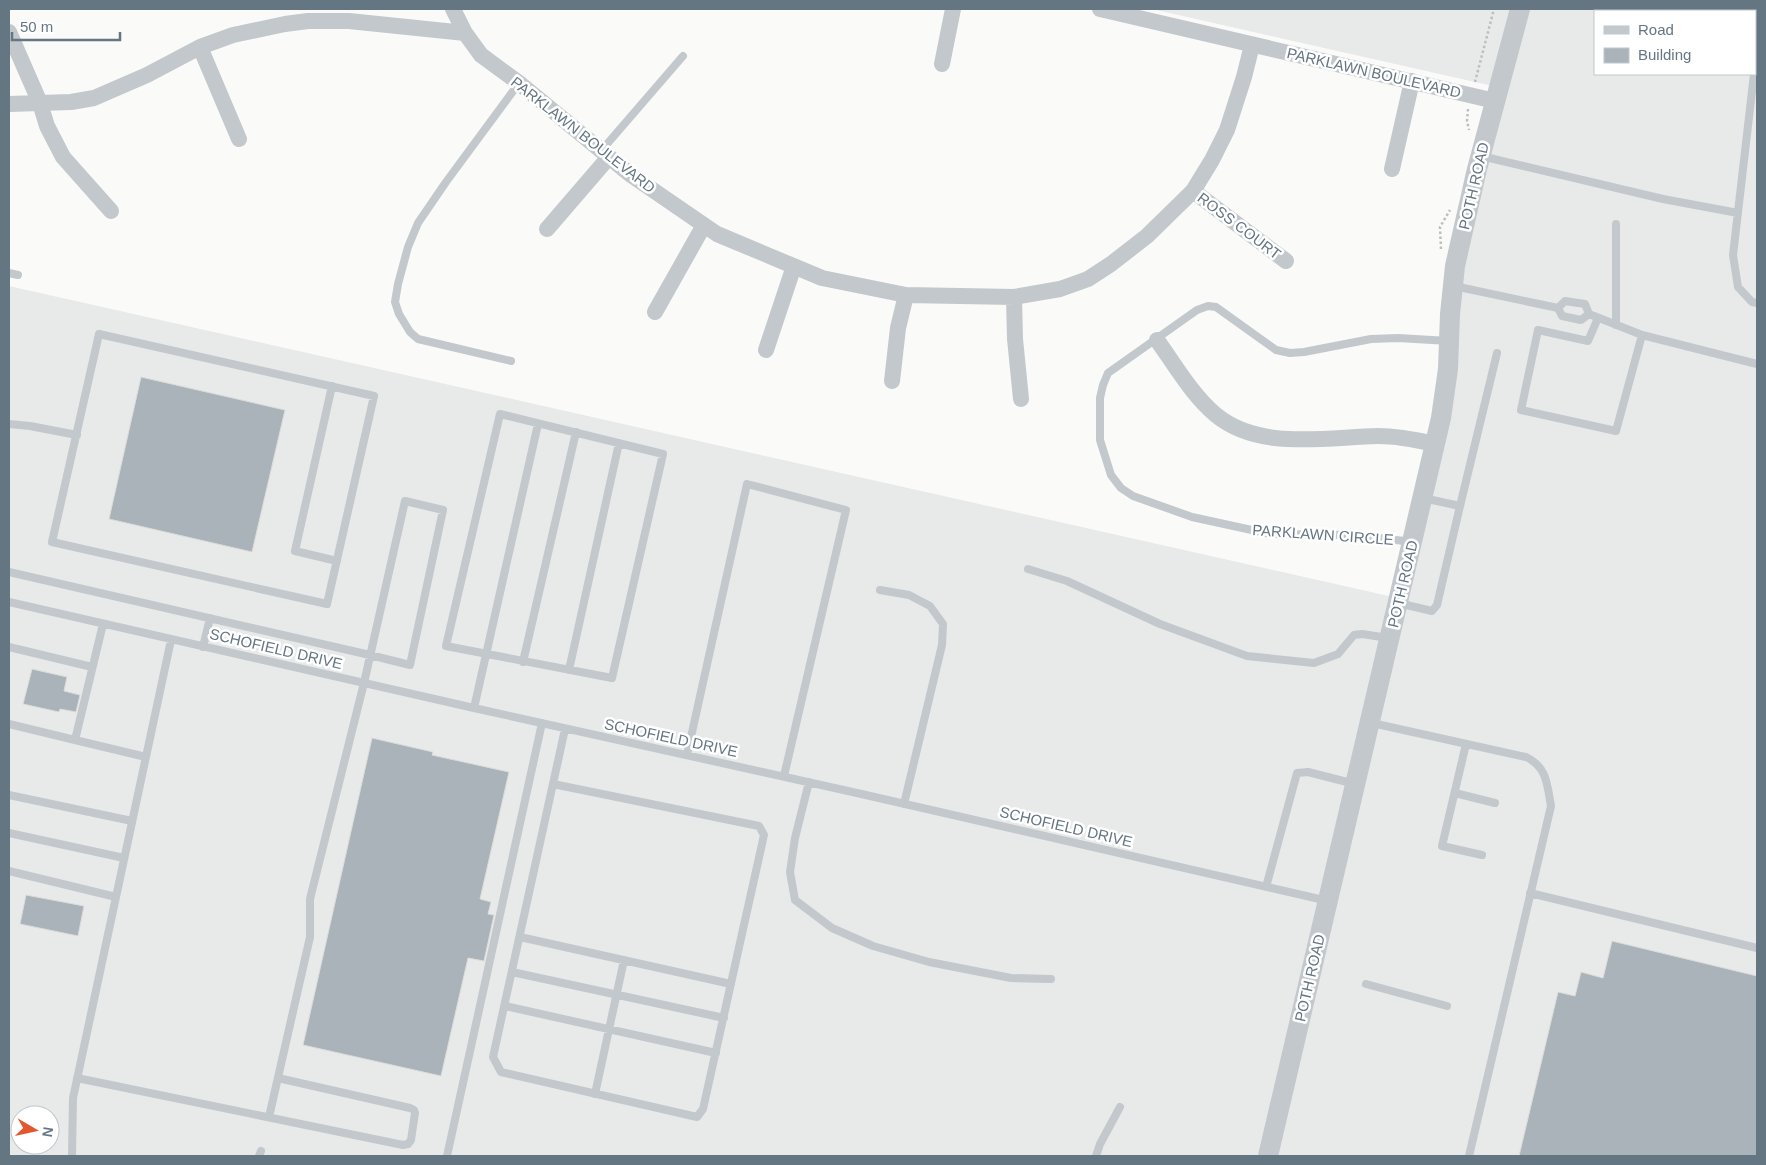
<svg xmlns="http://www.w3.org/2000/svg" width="1766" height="1165" viewBox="0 0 1766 1165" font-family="Arial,sans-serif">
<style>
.built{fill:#e8e9e9;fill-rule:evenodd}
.building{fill:#aab3b9;stroke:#dcdcda}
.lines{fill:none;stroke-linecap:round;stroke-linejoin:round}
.path{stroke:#bbbfc2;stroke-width:2.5;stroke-dasharray:2.5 2.5;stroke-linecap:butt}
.service{stroke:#c3c8cc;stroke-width:8}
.minor{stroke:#c3c8cc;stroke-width:16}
.tertiary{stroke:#c3c8cc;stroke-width:20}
.labels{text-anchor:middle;stroke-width:5;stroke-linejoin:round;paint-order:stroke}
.street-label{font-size:15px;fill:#657683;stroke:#fff}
</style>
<rect width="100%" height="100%" fill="#fafaf8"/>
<!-- built -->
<path class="built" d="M1152,9H1757V1156H9V286L1402,599L1453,303L1497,87ZM1595,11H1755V74H1595ZM20,1115H50V1145H20Z"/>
<!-- building -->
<path class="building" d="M141,377L285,410L252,552L109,519Z
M32,669L67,677L64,691L80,695L76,712L60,709L59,712L23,704Z
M372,738L433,752L432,755L509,772L480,899L491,902L488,914L494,915L484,961L468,958L441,1076L303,1045Z
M26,895L84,906L78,936L20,924Z
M1612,941L1757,976V1156H1519L1558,992L1575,996L1581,972L1603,978Z"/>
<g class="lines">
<!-- path -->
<path class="path" d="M1475,82L1494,9
M1468,109L1467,121L1469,130
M1441,249L1440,227L1450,210"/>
<!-- service -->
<path class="service" d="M1755,70L1757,49
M1754,74L1733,255L1738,287L1752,302L1757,303
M601,151L683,56
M1481,156L1663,199L1738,213
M9,273L18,275
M1454,286L1558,308
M1558,308L1565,301L1585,304L1589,314L1642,335L1757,364
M1558,308L1562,316L1581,320L1589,314
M1598,318L1588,341L1538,330L1521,410L1616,431L1642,335
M1616,325V224
M99,334L374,396L327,604L52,542Z
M511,361L418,339L410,332L399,314L395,302L398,284L408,247L418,223L446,182L519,83
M332,386L295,551L337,561
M500,414L663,454L612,678L446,646Z
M9,424L30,426L77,435
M1460,506L1497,353
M1412,542L1356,535L1270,534L1192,517L1133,496L1121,488L1111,475L1100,440V398L1103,385L1108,373L1197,310L1208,306L1216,307L1276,350L1290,353L1304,352L1371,339L1398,338L1449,341
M1028,569L1067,581L1160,624L1247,656L1314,663L1338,654L1354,635L1362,634L1388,638
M9,572L370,655L410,665L443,510L405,501L364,683L310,899V937L269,1117
M880,590L909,595L930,606L943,624L942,645L904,804
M9,602L474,708L857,793L1328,901
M1398,603L1432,611L1437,605L1460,506L1423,498
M103,624L75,740L146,757
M9,647L92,667
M203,647L210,618
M523,662L576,432
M569,670L619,443
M474,708L538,424
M1372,723L1526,757C1547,767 1547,784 1551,806L1469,1156
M9,724L75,740
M1466,744L1442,846L1482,855
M687,755L747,484L846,510L784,776
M809,782L795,838L790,872L795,900L832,928L873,946L929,962L1011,978L1051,979
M553,784L759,826L764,835L703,1109L697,1117L501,1072L493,1057L565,729
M1455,793L1495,803
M9,795L132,821
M9,833L124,858
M9,871L116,897
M1266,887L1297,773L1308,772L1355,784
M1530,893L1757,948
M520,937L731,984
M512,972L724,1018
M1366,984L1447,1006
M505,1006L716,1053
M77,1078L403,1145L408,1144L411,1140L415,1113L414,1110L410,1108L278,1078
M595,1094L624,960
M72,1156L73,1098L171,640
M259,1156L261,1151
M447,1156L542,723
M1096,1156L1100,1144L1120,1107"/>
<!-- minor -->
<path class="minor" d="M453,9L465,33
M1100,9L1495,101
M9,32L40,103L47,126L63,157L111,211
M200,47L239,139
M942,64L953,9
M9,104L71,102L94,98L147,75L200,47L233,35L285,24L308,21H349L465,33L481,55L519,83L631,175L717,234L822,278L906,295L1014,297L1060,289L1088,279L1111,264L1147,236L1193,191L1212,160L1227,130L1244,77L1252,45
M1392,169L1412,81
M1193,191L1286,261
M547,229L609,157
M1014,297L1015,339L1021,399
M655,312L704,225
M1157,340C1175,365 1192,395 1216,415C1260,451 1326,437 1378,436C1397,436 1417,440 1435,444
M766,350L794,266
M892,381L898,328L906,295"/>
<!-- tertiary -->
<path class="tertiary" d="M1268,1156L1441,418L1448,369L1450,314L1455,266L1477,169L1520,9"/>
</g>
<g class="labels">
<!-- street labels -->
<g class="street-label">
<text transform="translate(1374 73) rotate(13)" y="5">PARKLAWN BOULEVARD</text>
<text transform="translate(583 135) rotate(38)" y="5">PARKLAWN BOULEVARD</text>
<text transform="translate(1474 186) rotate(-77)" y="5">POTH ROAD</text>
<text transform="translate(1239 226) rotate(37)" y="5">ROSS COURT</text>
<text transform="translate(1323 535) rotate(4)" y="5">PARKLAWN CIRCLE</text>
<text transform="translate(1403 584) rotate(-77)" y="5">POTH ROAD</text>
<text transform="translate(276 649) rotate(13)" y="5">SCHOFIELD DRIVE</text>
<text transform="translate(671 738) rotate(12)" y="5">SCHOFIELD DRIVE</text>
<text transform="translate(1066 827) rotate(13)" y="5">SCHOFIELD DRIVE</text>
<text transform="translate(1310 978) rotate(-77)" y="5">POTH ROAD</text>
</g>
</g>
<!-- border -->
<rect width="1766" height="1165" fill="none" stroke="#657683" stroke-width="20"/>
<!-- legend -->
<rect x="1594" y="10" width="162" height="65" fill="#ffffff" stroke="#c1c8cd"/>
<rect x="1604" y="26" width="25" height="8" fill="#c3c8cc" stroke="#c1c8cd"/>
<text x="1638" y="35" font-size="15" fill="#657683">Road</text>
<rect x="1604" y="48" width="25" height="15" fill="#aab3b9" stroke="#c1c8cd"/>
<text x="1638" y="60" font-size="15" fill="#657683">Building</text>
<!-- north arrow -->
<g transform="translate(35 1130) rotate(99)"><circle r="24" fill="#ffffff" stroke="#c1c8cd"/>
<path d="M0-4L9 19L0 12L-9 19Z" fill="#e4572e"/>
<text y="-8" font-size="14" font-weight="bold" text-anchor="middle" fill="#657683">N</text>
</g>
<!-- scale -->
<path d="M12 32v8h108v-8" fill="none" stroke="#657683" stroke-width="2.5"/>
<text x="20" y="32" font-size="15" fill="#657683" stroke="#ffffff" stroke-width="4" paint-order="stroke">50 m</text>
</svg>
